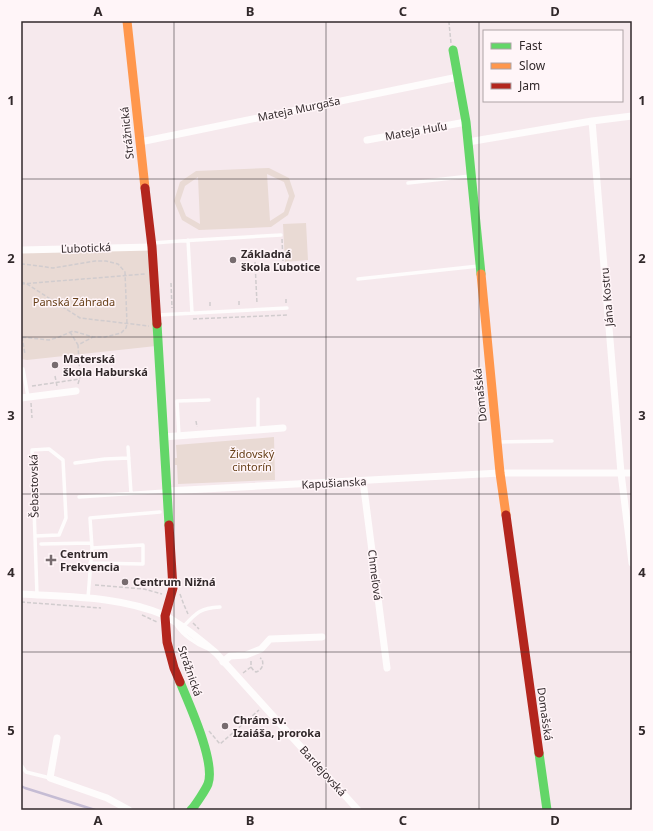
<svg xmlns="http://www.w3.org/2000/svg" width="653" height="831" viewBox="0 0 653 831" font-family="'Noto Sans',sans-serif">
<style>
.green{fill:#e9dad4;fill-rule:evenodd}
.lines{fill:none;stroke-linecap:round;stroke-linejoin:round}
.stream{stroke:#c5bcd4;stroke-width:2.5}
.path{stroke:#d1ccce;stroke-width:1.5;stroke-dasharray:4 2;stroke-linecap:butt}
.lane{stroke:#fefcfc;stroke-width:3.5}
.street{stroke:#fefcfc;stroke-width:7}
.fast{stroke:#63d668;stroke-width:9}
.slow{stroke:#ff974d;stroke-width:9}
.jam{stroke:#b3261e;stroke-width:9}
.grid{fill:none;stroke:#32292b;stroke-width:1;stroke-opacity:0.55}
.poi-dot{fill:#776c6f;stroke:#fff5f8;stroke-width:1.5}
.labels{text-anchor:middle;stroke-width:3;stroke-linejoin:round;paint-order:stroke}
.street-label{font-size:11px;fill:#32292b;stroke:#fff5f8}
.poi-label{font-size:11px;font-weight:bold;fill:#32292b;stroke:#fff5f8;text-anchor:start}
.park-label{font-size:11px;fill:#68411a;stroke:#fff5f8}
.neatline{fill:none;stroke:#32292b;stroke-width:1.5}
.grid-label{font-size:13px;text-anchor:middle;font-weight:bold;fill:#32292b}
</style>
<rect width="100%" height="100%" fill="#f6e9ed"/>
<!-- green -->
<path class="green" d="M269,168L289,178L295,196L288,215L271,227L199,230L182,220L174,201L180,182L196,171ZM267,174L284,182L289,196L284,212L270,221ZM198,177L200,224L186,216L180,201L185,186Z
M306,223L308,260L285,262L283,224Z
M152,247L156,346L27,360L21,359V250Z
M274,437L275,480L178,484L177,465H175V458H177L176,445Z"/>
<g class="lines">
<!-- stream -->
<path class="stream" d="M21,786L25,788L95,810"/>
<!-- path -->
<path class="path" d="M449,21V23L451,43
M282,239L283,261
M255,262L257,304
M21,264L32,265L53,268L95,261H106L118,264L125,272L127,324L126,328L121,333L105,337H93L73,331L59,337L49,340L21,337
M21,282L27,284L80,318L149,326
M171,283L172,308
M21,284L145,274
M286,299V303
M239,301V306
M210,302V307
M193,319L287,315V313
M70,332L78,345
M22,337L25,354
M55,376L57,386
M78,384L80,377L78,345L93,337
M32,386L80,379
M31,403L32,418
M196,421L197,427
M67,568V573
M95,585L144,589L162,594
M180,594L184,605L188,614
M21,602L101,608
M142,615L157,622
M193,623L199,629
M251,667L254,671L256,672C262,670 264,665 262,659L260,658
M243,673L251,667V661
M209,731L220,744L259,710"/>
<!-- lane -->
<path class="lane" d="M408,183L470,176
M188,240L192,313
M153,243L180,241L281,235
M358,279L479,266
M158,315L287,308
M23,369L28,397
M258,399V429
M179,436L177,401L209,400
M498,442L552,441
M128,447L131,493
M75,463L105,459L129,458
M79,497L166,491
M35,536L59,535L66,518L63,460L49,449L32,450L37,595
M41,544L91,543
M92,548L90,518L160,512
M88,598L92,548L143,545V564L90,563
M177,626C183,635 196,644 206,648
M183,627C196,613 200,608 220,607
M21,765L26,772L50,778"/>
<!-- street -->
<path class="street" d="M592,121L621,473L632,563
M367,140L466,122
M140,142L458,77
M468,142L592,121L632,116
M21,250L152,247
M21,398L76,391
M163,437L283,428
M363,481L387,668
M167,491L500,473H632
M21,594C69,597 119,596 164,615C168,617 172,620 177,623C191,632 203,642 216,653L358,810
M223,662L230,656L246,655L261,649L270,639L322,637
M57,738L50,778L107,798L129,810"/>
<!-- fast -->
<path class="fast" d="M453,50L466,122L481,274
M157,324L169,525
M180,682C189,704 216,762 208,784C206,789 195,806 191,810
M539,753L547,810"/>
<!-- slow -->
<path class="slow" d="M127,21L145,188
M481,274L500,473L506,515"/>
<!-- jam -->
<path class="jam" d="M145,188L152,247L157,324
M506,515L539,753
M169,525L173,588L165,616L167,642L174,668L180,682"/>
</g>
<!-- grid -->
<path class="grid" d="M174,21V810M326,21V810M479,21V810M21,179H632M21,337H632M21,494H632M21,652H632"/>
<!-- markers -->
<g class="poi-dot">
<circle cx="233" cy="260" r="4"/>
<circle cx="55" cy="365" r="4"/>
<path d="M49 554h4v4h4v4h-4v4h-4v-4h-4v-4h4z"/>
<circle cx="125" cy="582" r="4"/>
<circle cx="225" cy="726" r="4"/>
</g>
<g class="labels">
<!-- street labels -->
<g class="street-label">
<text transform="translate(299 109) rotate(-12)" y="4">Mateja Murgaša</text>
<text transform="translate(416 131) rotate(-10)" y="4">Mateja Huľu</text>
<text transform="translate(127 133) rotate(-96)" y="4">Strážnická</text>
<text transform="translate(86 248) rotate(-2)" y="4">Ľubotická</text>
<text transform="translate(607 297) rotate(-95)" y="4">Jána Kostru</text>
<text transform="translate(480 395) rotate(-96)" y="4">Domašská</text>
<text transform="translate(334 483) rotate(-3)" y="4">Kapušianska</text>
<text transform="translate(34 486) rotate(-91)" y="4">Šebastovská</text>
<text transform="translate(375 575) rotate(83)" y="4">Chmeľová</text>
<text transform="translate(190 671) rotate(71)" y="4">Strážnická</text>
<text transform="translate(545 714) rotate(82)" y="4">Domašská</text>
<text transform="translate(323 771) rotate(48)" y="4">Bardejovská</text>
</g>
<!-- poi labels -->
<g class="poi-label">
<text x="241" y="258">Základná<tspan x="241" dy="13">škola Ľubotice</tspan></text>
<text x="63" y="363">Materská<tspan x="63" dy="13">škola Haburská</tspan></text>
<text x="60" y="558">Centrum<tspan x="60" dy="13">Frekvencia</tspan></text>
<text x="133" y="586">Centrum Nižná</text>
<text x="233" y="724">Chrám sv.<tspan x="233" dy="13">Izaiáša, proroka</tspan></text>
</g>
<!-- park labels -->
<g class="park-label">
<text x="74" y="306">Panská Záhrada</text>
<text x="252" y="458">Židovský<tspan x="252" dy="13">cintorín</tspan></text>
</g>
</g>
<!-- border -->
<rect width="653" height="831" fill="none" stroke="#fff5f8" stroke-width="44"/>
<!-- legend -->
<rect x="483" y="30" width="140" height="72" fill="#fff5f8" stroke="#ada3a6"/>
<rect x="491" y="43" width="20" height="6" fill="#63d668" stroke="#ada3a6"/>
<text x="519" y="50" font-size="12" fill="#32292b">Fast</text>
<rect x="491" y="63" width="20" height="6" fill="#ff974d" stroke="#ada3a6"/>
<text x="519" y="70" font-size="12" fill="#32292b">Slow</text>
<rect x="491" y="83" width="20" height="6" fill="#b3261e" stroke="#ada3a6"/>
<text x="519" y="90" font-size="12" fill="#32292b">Jam</text>
<rect x="22" y="22" width="609" height="787" class="neatline"/>
<g class="grid-label">
<text x="98" y="16">A</text>
<text x="250" y="16">B</text>
<text x="403" y="16">C</text>
<text x="555" y="16">D</text>
<text x="11" y="105">1</text>
<text x="642" y="105">1</text>
<text x="11" y="263">2</text>
<text x="642" y="263">2</text>
<text x="11" y="420">3</text>
<text x="642" y="420">3</text>
<text x="11" y="577">4</text>
<text x="642" y="577">4</text>
<text x="11" y="735">5</text>
<text x="642" y="735">5</text>
<text x="98" y="825">A</text>
<text x="250" y="825">B</text>
<text x="403" y="825">C</text>
<text x="555" y="825">D</text>
</g>
</svg>
